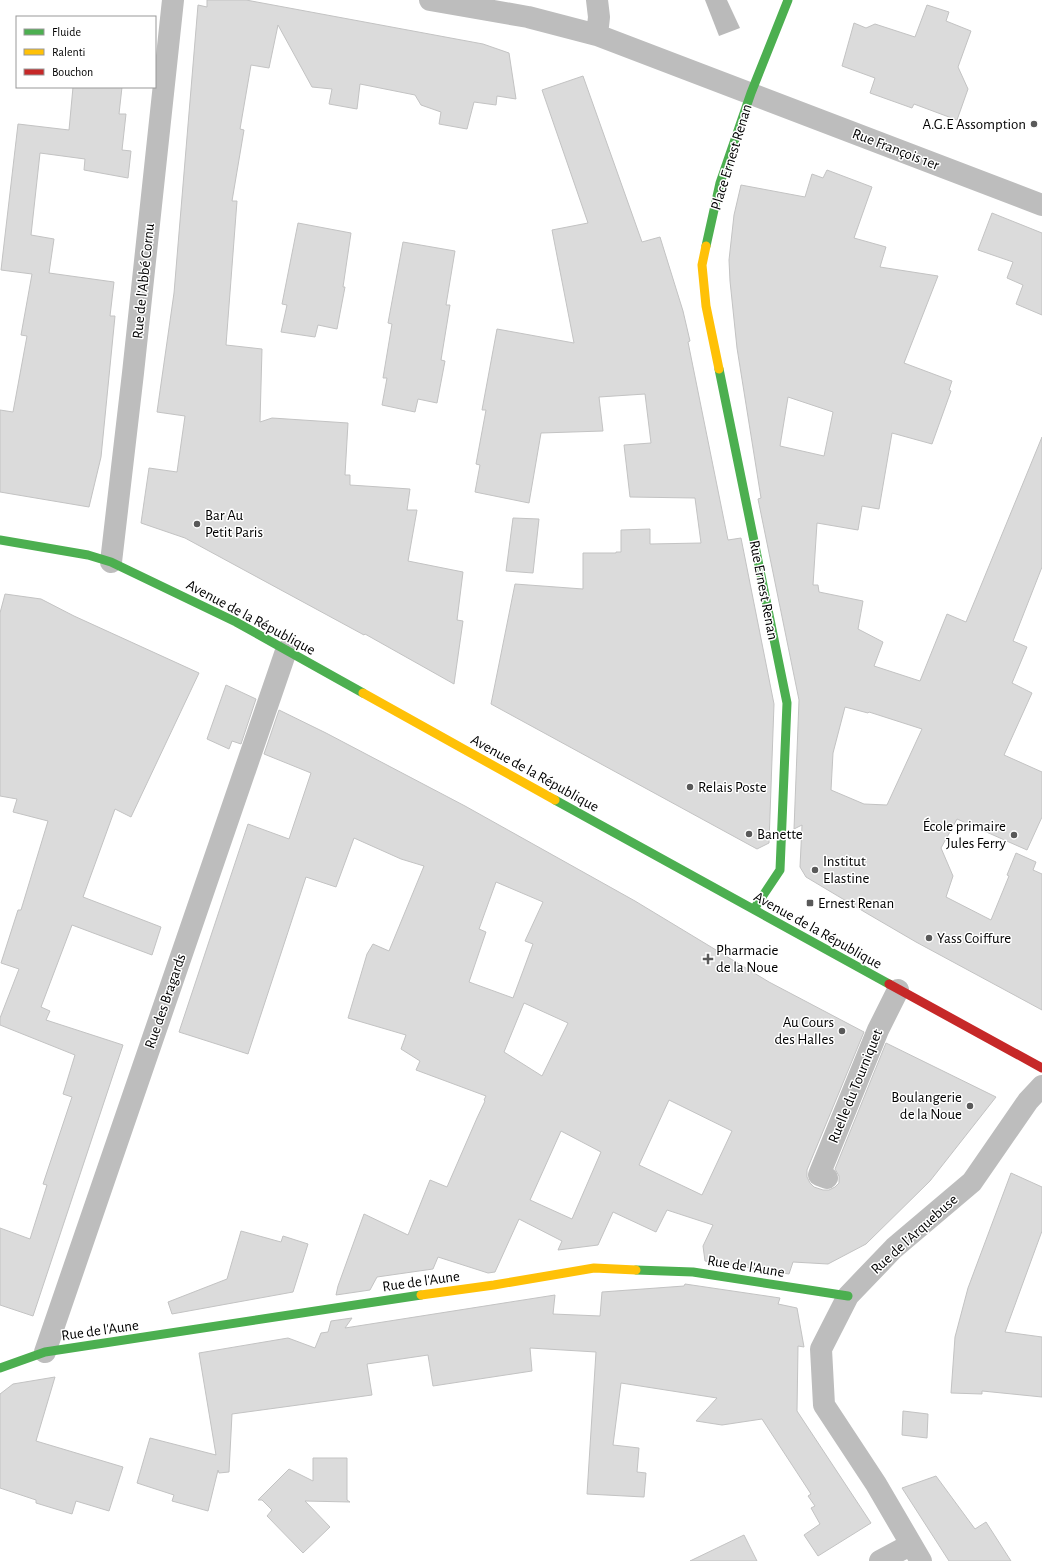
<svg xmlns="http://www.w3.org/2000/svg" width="1042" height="1561" viewBox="0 0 1042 1561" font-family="'Alegreya Sans',sans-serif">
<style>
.water{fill:#bababa}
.building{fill:#dbdbdb;stroke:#c3c3c3;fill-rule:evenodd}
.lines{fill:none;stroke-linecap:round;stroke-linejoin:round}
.street{stroke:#bdbdbd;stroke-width:22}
.fast{stroke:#4caf50;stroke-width:9}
.slow{stroke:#ffc107;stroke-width:9}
.jam{stroke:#c62828;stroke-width:9}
.poi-dot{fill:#595959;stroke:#fff;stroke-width:1.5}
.labels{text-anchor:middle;stroke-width:3;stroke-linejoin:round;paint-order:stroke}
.poi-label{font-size:15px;fill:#000;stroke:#fff;text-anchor:start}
.street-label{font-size:15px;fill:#000;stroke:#fff}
</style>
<rect width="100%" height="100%" fill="#fff"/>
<!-- water -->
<path class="water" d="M705,0H727L740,28L719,36Z"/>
<!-- building -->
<path class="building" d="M207,0H246L483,44L509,53L516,99L497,96L496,105L474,102L467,129L439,124L441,112L421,105L415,95L360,84L357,109L329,104L332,89L312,87L278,25L269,68L251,65L240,129L244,130L232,201H237L226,345L262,349L260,422L272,418L348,423L345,475H350V485L410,489L407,510H417L408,561L463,572L457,620L463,621L454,684L365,634L364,635L185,538L141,523L149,468L177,472L185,416L157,412L174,293L198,5L207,7Z
M927,5L949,12L946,21L971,31L958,67L968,89L957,120L914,104L912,108L870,93L875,78L842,66L854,23L866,28L875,24L915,37Z
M583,76L642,242L660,237L683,311L690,341L688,342L728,540L741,538L774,704L769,843L757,849L491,704L515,584L583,589V553H616V552H621V530L650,529V544L701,543L695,498L630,497L624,445L651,443L645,394L599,397L603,431L541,433L529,503L475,492L480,465L476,464L486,410H482L497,329L574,343L552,230L588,223L542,90Z
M73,87H122L119,114H126L122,150L131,151L128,178L84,170L85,159L40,153L31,235L54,239L49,273L114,282L110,316H115L101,457L89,507L0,492V410L13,412L27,336L21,335L32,274L1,270L18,124L69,130Z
M827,170L872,187L854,238L886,247L880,267L938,276L904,363L952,381L949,390L951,391L932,444L892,433L879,509L862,506L858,530L817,523L813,585H818L819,592L863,601L858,629L883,642L874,666L920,681L947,614L966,622L1042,437V567L1013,641L1027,647L1012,683L1032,693L1004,755L1042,772V817L1027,850L957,819L941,848L953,876L946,897L991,920L1009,876L1007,875L1016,853L1036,862L1033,870L1042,874V1010L916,942L868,914L806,877L800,867L802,825L794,829L799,700L758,499L761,498L737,348L730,281L729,260L734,215L741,185L805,197L812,174L823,178ZM788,397L833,412L824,456L780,446ZM845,707L868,713L869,712L922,729L887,805L864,804L831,790L833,753Z
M992,213L1042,233V315L1016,304L1023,285L1007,278L1013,262L978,250Z
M298,223L351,233L343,287H345L337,329L318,325L315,337L281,332L287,305L282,304Z
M403,242L455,251L446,305H450L441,360L445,361L437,403L418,399L415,412L382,405L387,378H383L392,324L388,323Z
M513,518L539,519L533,573L506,571Z
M5,594L41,599L74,616L199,673L131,817L115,809L83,897L161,927L152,955L72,925L41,1007L50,1011L46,1020L123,1045L33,1316L0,1305V1228L30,1239L47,1185L43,1184L72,1097L63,1094L75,1055L0,1025V1018L19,969L1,963L18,910H21L48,821L13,812L17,799L0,796V613Z
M226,685L256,699L241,744L232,741L229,749L207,739Z
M279,710L326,733L465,806L635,901L769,982L864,1032L807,1170V1177L810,1183L814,1187L823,1190H829L835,1187L839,1183V1176L835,1169L886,1043L996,1097L930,1181L866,1244L828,1264L793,1262L789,1274L705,1261L703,1246L713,1225L667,1210L656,1232L613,1212L598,1245L558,1250L562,1241L519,1219L495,1272L488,1273L438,1257L433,1269L377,1277L370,1290L336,1295L338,1286L364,1214L408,1235L430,1180L447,1187L477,1118L485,1101L484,1100L486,1096L416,1070L420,1061L401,1049L406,1035L348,1018L367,954L373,944L389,951L424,866L401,859L354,838L336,887L306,877L248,1054L179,1032L248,824L289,839L311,773L264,754ZM496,882L543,902L525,941L533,944L513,998L469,982L486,932L479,929ZM524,1003L568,1023L542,1076L504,1052ZM669,1100L732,1131L702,1195L639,1165ZM561,1131L601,1152L572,1219L530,1200Z
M1011,1173L1042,1187V1231L1005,1332L1042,1337V1397L982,1391V1394L951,1393L955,1337L968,1288Z
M241,1231L281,1242L283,1236L308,1244L293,1292L172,1314L168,1302L227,1279Z
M685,1284L780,1298L778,1304L797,1308L804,1347L798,1346L797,1411L871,1523L818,1556L804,1535L820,1524L811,1508L815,1506L808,1496L811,1494L762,1419L722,1425L696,1421L717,1398L621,1383L613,1445L639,1448L637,1472L646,1473L644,1497L587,1494L596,1352L530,1348L532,1371L433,1386L428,1355L367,1364L372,1395L232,1414L229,1472L219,1473L218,1470L208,1511L172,1501L174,1495L137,1483L150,1438L216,1455L199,1353L288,1338L315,1348L321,1333L328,1332L331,1321L352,1318L345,1328L555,1295L553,1314L600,1316L602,1292L684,1286Z
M55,1377L36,1441L123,1467L109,1511L76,1501L72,1514L36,1503V1500L0,1488V1394L13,1384Z
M903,1411L928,1414L927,1438L902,1435Z
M313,1458H347V1500L350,1502L305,1501L330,1527L303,1553L267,1516L272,1510L262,1500H258L289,1469L313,1481Z
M936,1476L975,1529L986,1522L1011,1561H949L902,1488Z
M744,1535L757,1561H690Z"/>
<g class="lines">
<!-- street -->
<path class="street" d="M430,0L528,17L597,35L1042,205
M597,35L599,17L597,0
M111,562L133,373L173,0
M827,1178L819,1175L878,1030L898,990
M45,1352L286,651
M880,1561L910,1545
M921,1561L876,1484L824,1405L821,1349L848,1296L894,1248L972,1182L1028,1101L1042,1086"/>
<!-- fast -->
<path class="fast" d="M706,246L720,183L751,93L788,0
M719,369L787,703L780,870L754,909
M0,540L88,555L111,562L236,622L363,693
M555,800L889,984
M636,1270L693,1272L848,1296
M0,1368L45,1352L421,1295"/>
<!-- slow -->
<path class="slow" d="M706,246L702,265L706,306L719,369
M363,693L555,800
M421,1295L494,1285L594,1268L636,1270"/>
<!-- jam -->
<path class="jam" d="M889,984L1042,1068"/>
</g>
<!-- markers -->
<g class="poi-dot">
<circle cx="1034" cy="124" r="4"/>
<circle cx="197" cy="524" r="4"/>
<circle cx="690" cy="787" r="4"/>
<circle cx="749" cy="834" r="4"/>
<circle cx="1014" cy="835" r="4"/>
<circle cx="815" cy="870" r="4"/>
<rect x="806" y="899" width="8" height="8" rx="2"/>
<circle cx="929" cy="938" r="4"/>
<path d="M706 953h4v4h4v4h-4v4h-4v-4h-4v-4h4z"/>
<circle cx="842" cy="1031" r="4"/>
<circle cx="970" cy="1106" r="4"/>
</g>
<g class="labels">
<!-- poi labels -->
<g class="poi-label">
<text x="1026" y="129" text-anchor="end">A.G.E Assomption</text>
<text x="205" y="520">Bar Au<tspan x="205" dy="17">Petit Paris</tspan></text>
<text x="698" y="792">Relais Poste</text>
<text x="1006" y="831" text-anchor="end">École primaire<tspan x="1006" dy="17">Jules Ferry</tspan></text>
<text x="757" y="839">Banette</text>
<text x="823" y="866">Institut<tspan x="823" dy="17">Elastine</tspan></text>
<text x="818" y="908">Ernest Renan</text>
<text x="937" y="943">Yass Coiffure</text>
<text x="716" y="955">Pharmacie<tspan x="716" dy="17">de la Noue</tspan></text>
<text x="834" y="1027" text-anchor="end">Au Cours<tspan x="834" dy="17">des Halles</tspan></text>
<text x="962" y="1102" text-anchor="end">Boulangerie<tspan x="962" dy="17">de la Noue</tspan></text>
</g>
<!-- street labels -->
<g class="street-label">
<text transform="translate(896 149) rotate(21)" y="5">Rue François 1er</text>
<text transform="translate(731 157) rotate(-73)" y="5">Place Ernest Renan</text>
<text transform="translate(143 281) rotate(-84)" y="5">Rue de l'Abbé Cornu</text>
<text transform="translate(764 590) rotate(79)" y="5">Rue Ernest Renan</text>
<text transform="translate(251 617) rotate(28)" y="5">Avenue de la République</text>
<text transform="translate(535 773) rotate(29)" y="5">Avenue de la République</text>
<text transform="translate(818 930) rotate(29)" y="5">Avenue de la République</text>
<text transform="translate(165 1001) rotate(-71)" y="5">Rue des Bragards</text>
<text transform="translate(855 1086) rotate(-68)" y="5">Ruelle du Tourniquet</text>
<text transform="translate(914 1234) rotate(-42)" y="5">Rue de l'Arquebuse</text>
<text transform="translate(746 1266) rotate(9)" y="5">Rue de l'Aune</text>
<text transform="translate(421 1281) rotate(-8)" y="5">Rue de l'Aune</text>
<text transform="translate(100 1330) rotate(-8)" y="5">Rue de l'Aune</text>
</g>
</g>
<!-- legend -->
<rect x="16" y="16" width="140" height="72" fill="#ffffff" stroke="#999999"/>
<rect x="24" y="29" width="20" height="6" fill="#4caf50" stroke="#999999"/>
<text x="52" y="36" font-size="12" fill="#000000">Fluide</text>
<rect x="24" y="49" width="20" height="6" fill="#ffc107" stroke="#999999"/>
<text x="52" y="56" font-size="12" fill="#000000">Ralenti</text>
<rect x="24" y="69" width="20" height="6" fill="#c62828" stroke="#999999"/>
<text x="52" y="76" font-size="12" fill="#000000">Bouchon</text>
</svg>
